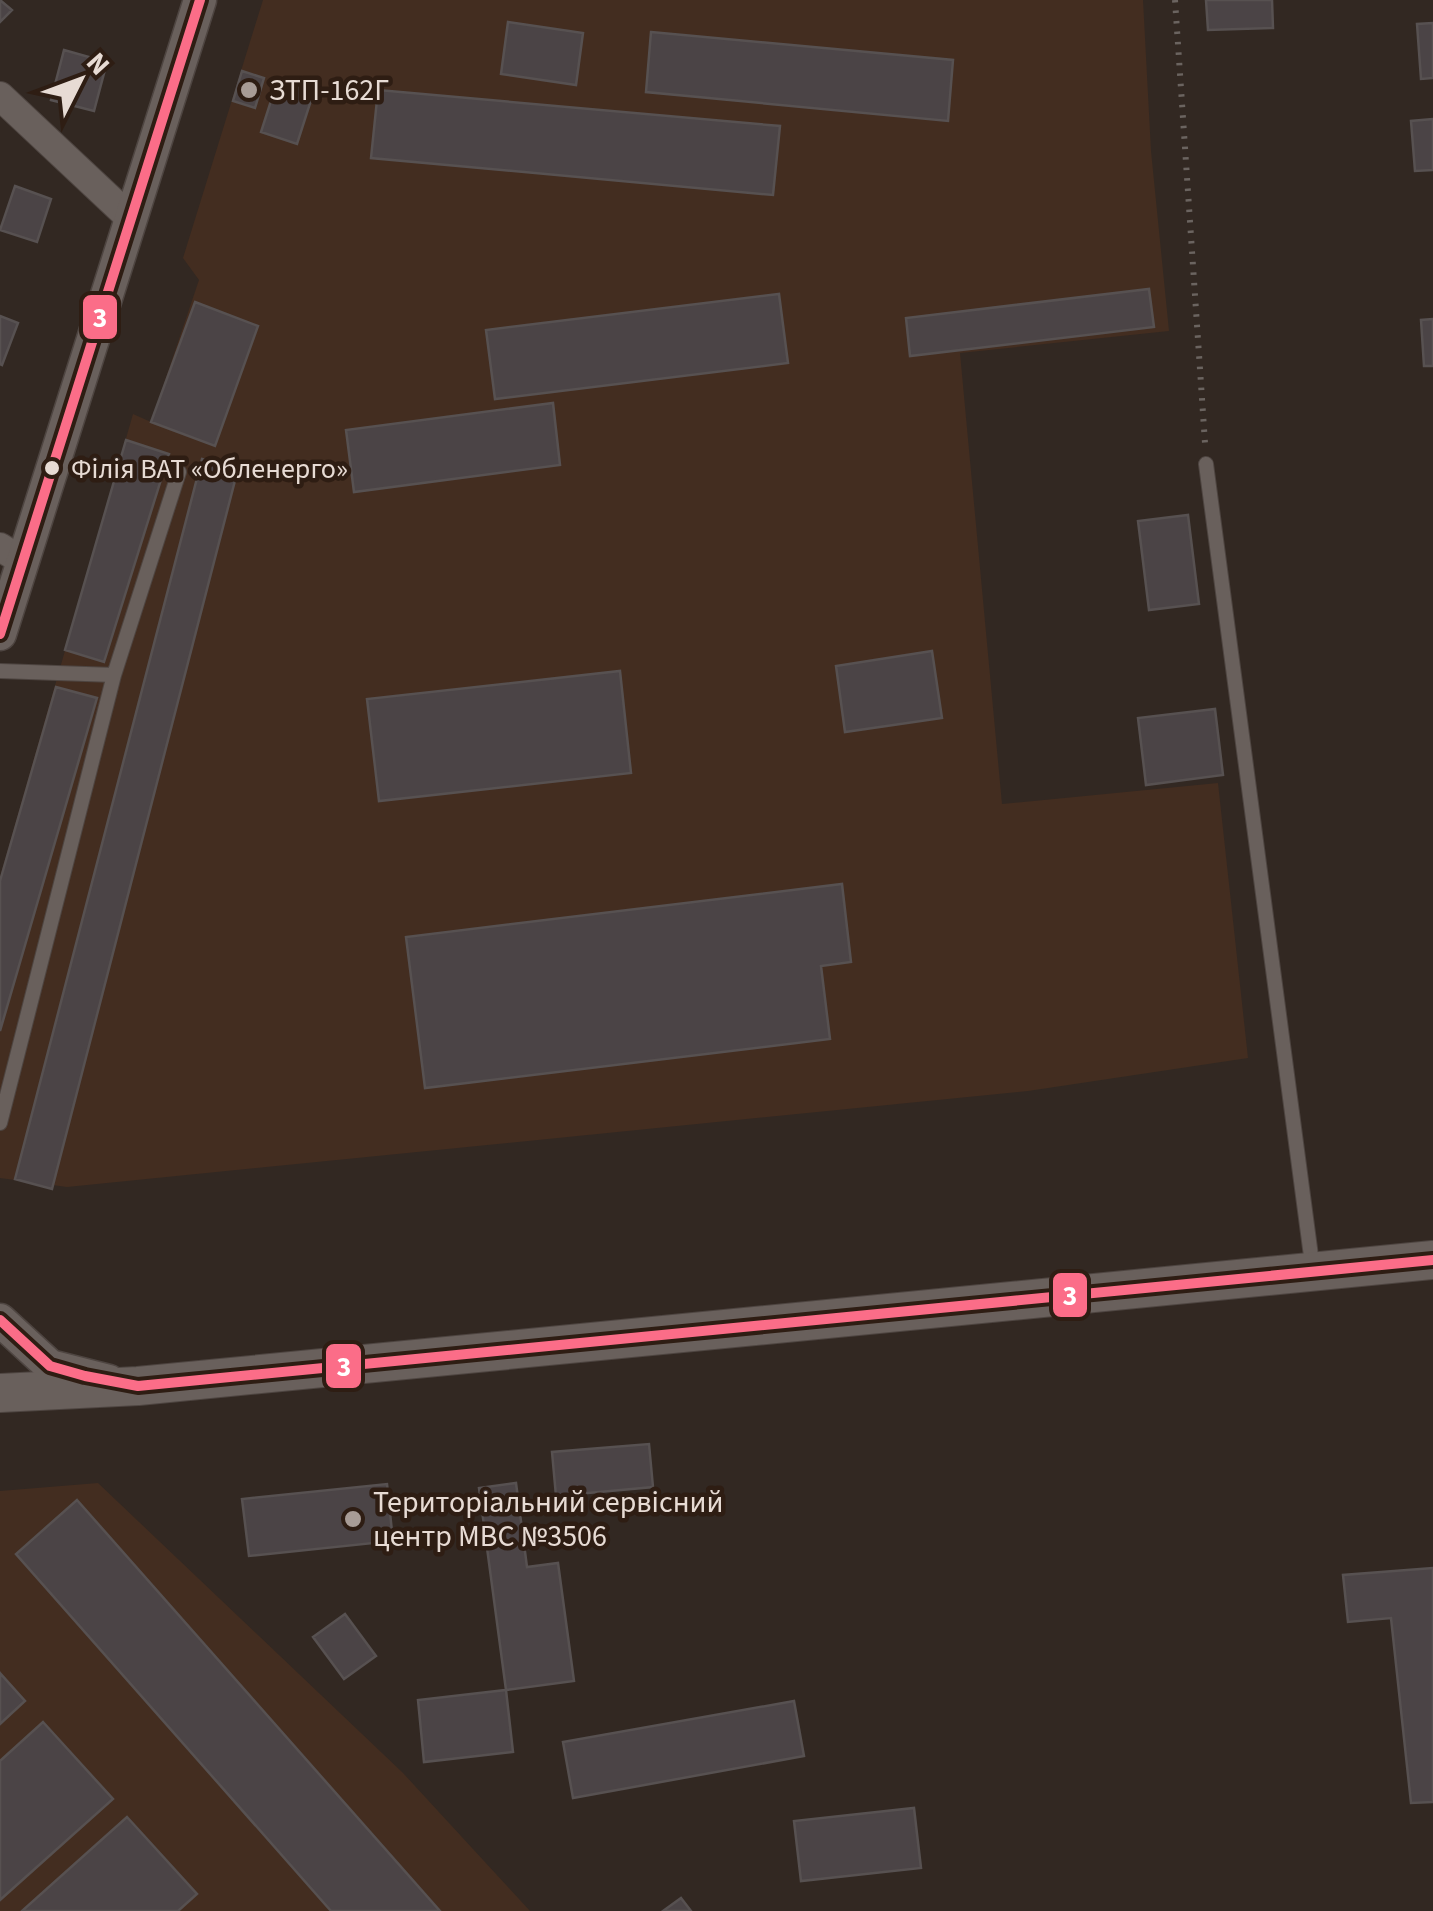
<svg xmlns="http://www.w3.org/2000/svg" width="1433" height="1911" viewBox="0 0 1433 1911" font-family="'Source Sans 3',sans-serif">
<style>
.built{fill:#432d20}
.building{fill:#4b4446;stroke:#575151;stroke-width:2.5}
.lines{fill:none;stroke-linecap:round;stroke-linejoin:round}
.service-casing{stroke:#4e4541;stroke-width:16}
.minor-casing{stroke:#4e4541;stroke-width:30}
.tertiary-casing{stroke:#4e4541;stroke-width:35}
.secondary-casing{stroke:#4e4541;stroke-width:40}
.path{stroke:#6b6460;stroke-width:6;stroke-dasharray:2.5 8;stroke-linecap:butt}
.service{stroke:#69605c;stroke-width:14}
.minor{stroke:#69605c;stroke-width:28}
.tertiary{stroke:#69605c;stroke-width:32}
.secondary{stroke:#69605c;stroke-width:38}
.bus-1-casing{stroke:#2e1d13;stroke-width:18}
.bus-1{stroke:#fb6d88;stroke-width:10}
.poi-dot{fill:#a89c96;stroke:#2e1d13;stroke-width:4}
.bus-dot{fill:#e7dbd4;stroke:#2e1d13;stroke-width:4}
.labels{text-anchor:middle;stroke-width:9;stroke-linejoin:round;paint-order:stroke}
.bus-label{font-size:28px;fill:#e7dbd4;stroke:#2e1d13;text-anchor:start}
.poi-label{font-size:30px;fill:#e7dbd4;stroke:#2e1d13;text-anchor:start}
.line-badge{stroke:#2e1d13;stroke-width:4}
.badge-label{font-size:28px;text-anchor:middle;font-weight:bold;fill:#fff}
</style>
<rect width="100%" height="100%" fill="#322822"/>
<!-- built -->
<path class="built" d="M263,0H1143L1151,151L1169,331L960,353L1002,804L1218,783L1248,1058L1028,1091L67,1187L0,1178V877L133,414L151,422L199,280L183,258Z
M98,1483L403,1773L530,1911H0V1491Z"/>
<!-- building -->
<path class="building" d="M0,0L12,10L0,22Z
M1206,0H1272L1273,28L1208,30Z
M508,22L583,33L576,85L501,74Z
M1433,23V78L1421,79L1417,24Z
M651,32L953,60L948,121L646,92Z
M64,50L107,62L94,111L51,100Z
M242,71L264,78L255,108L233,101Z
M278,79L314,91L297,144L261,132Z
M378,90L780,126L773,195L371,158Z
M1433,119V170L1415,171L1411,121Z
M15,186L51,199L37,242L0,230Z
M1149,289L1154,327L910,356L906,318Z
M779,294L788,363L495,399L486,330Z
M195,302L258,326L215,446L151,422Z
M0,316L18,323L2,365L0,364Z
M1433,319V366H1424L1421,320Z
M553,403L560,465L354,492L346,430Z
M126,440L169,454L104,662L65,650Z
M202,459L238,469L52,1189L15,1179Z
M1188,515L1199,604L1149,610L1138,521Z
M932,651L942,718L845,732L836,666Z
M620,671L631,773L379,801L367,699Z
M56,687L97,698L0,1031V881Z
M1215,709L1223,775L1146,785L1138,718Z
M842,884L851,962L821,966L830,1039L425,1088L406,937Z
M649,1444L653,1487L556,1496L552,1452Z
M516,1483L527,1567L558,1563L574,1681L506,1690L479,1488Z
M387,1484L393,1541L249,1556L242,1499Z
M77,1500L440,1911H331L16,1554Z
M1433,1568V1802L1411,1803L1391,1618L1348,1622L1343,1575Z
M345,1614L376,1656L344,1679L313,1637Z
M0,1673L25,1701L0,1724Z
M506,1690L513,1752L424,1762L418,1700Z
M794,1701L804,1756L573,1798L563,1742Z
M43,1722L113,1799L0,1900V1761Z
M914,1808L921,1868L801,1881L794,1821Z
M127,1817L197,1894L178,1911H22Z
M681,1898L691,1911H663Z"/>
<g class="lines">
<defs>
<path id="service" d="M1206,464L1313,1271
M0,671L114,675
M0,1123L114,675L179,472"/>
<path id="minor" d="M0,96L129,217
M0,547L24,562"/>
<path id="tertiary" d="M0,634L200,0
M0,1320L50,1366L109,1381"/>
<path id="secondary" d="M0,1393L138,1386L1433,1260"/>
</defs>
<!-- service casing -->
<use href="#service" class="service-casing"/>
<!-- minor casing -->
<use href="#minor" class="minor-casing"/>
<!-- tertiary casing -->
<use href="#tertiary" class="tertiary-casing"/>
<!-- secondary casing -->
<use href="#secondary" class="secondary-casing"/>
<!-- path -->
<path class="path" d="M1175,0L1205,443"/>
<!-- service -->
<use href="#service" class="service"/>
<!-- minor -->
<use href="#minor" class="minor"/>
<!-- tertiary -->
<use href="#tertiary" class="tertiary"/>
<!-- secondary -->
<use href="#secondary" class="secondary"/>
<defs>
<path id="bus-1" d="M0,634L200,0
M0,1320L50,1366L85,1376L138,1386L1433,1260"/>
</defs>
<!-- bus-1 casing -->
<use href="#bus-1" class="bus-1-casing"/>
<!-- bus-1 -->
<use href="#bus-1" class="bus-1"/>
</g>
<!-- markers -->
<g class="poi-dot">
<circle cx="249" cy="90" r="10"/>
<circle cx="353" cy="1519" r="10"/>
</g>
<circle class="bus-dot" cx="52" cy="468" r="9"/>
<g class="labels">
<!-- bus labels -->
<g class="bus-label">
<text x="71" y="478">Філія ВАТ «Обленерго»</text>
</g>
<!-- poi labels -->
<g class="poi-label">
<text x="269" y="100">ЗТП-162Г</text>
<text x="373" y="1512">Територіальний сервісний<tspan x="373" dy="34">центр МВС №3506</tspan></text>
</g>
</g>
<g class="line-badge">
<rect x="81" y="293" width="38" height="48" rx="10" fill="#fb6d88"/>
<rect x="1051" y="1271" width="38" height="48" rx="10" fill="#fb6d88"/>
<rect x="324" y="1342" width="39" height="48" rx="10" fill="#fb6d88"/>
</g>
<g class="badge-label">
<text x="100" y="327">3</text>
<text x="1070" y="1305">3</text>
<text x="344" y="1376">3</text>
</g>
<!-- north arrow -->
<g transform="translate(80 80) rotate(48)" stroke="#2e1d13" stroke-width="8" paint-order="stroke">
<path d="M0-8L18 38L0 25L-18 38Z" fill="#e7dbd4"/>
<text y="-15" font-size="28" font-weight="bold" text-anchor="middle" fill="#e7dbd4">N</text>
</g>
</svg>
